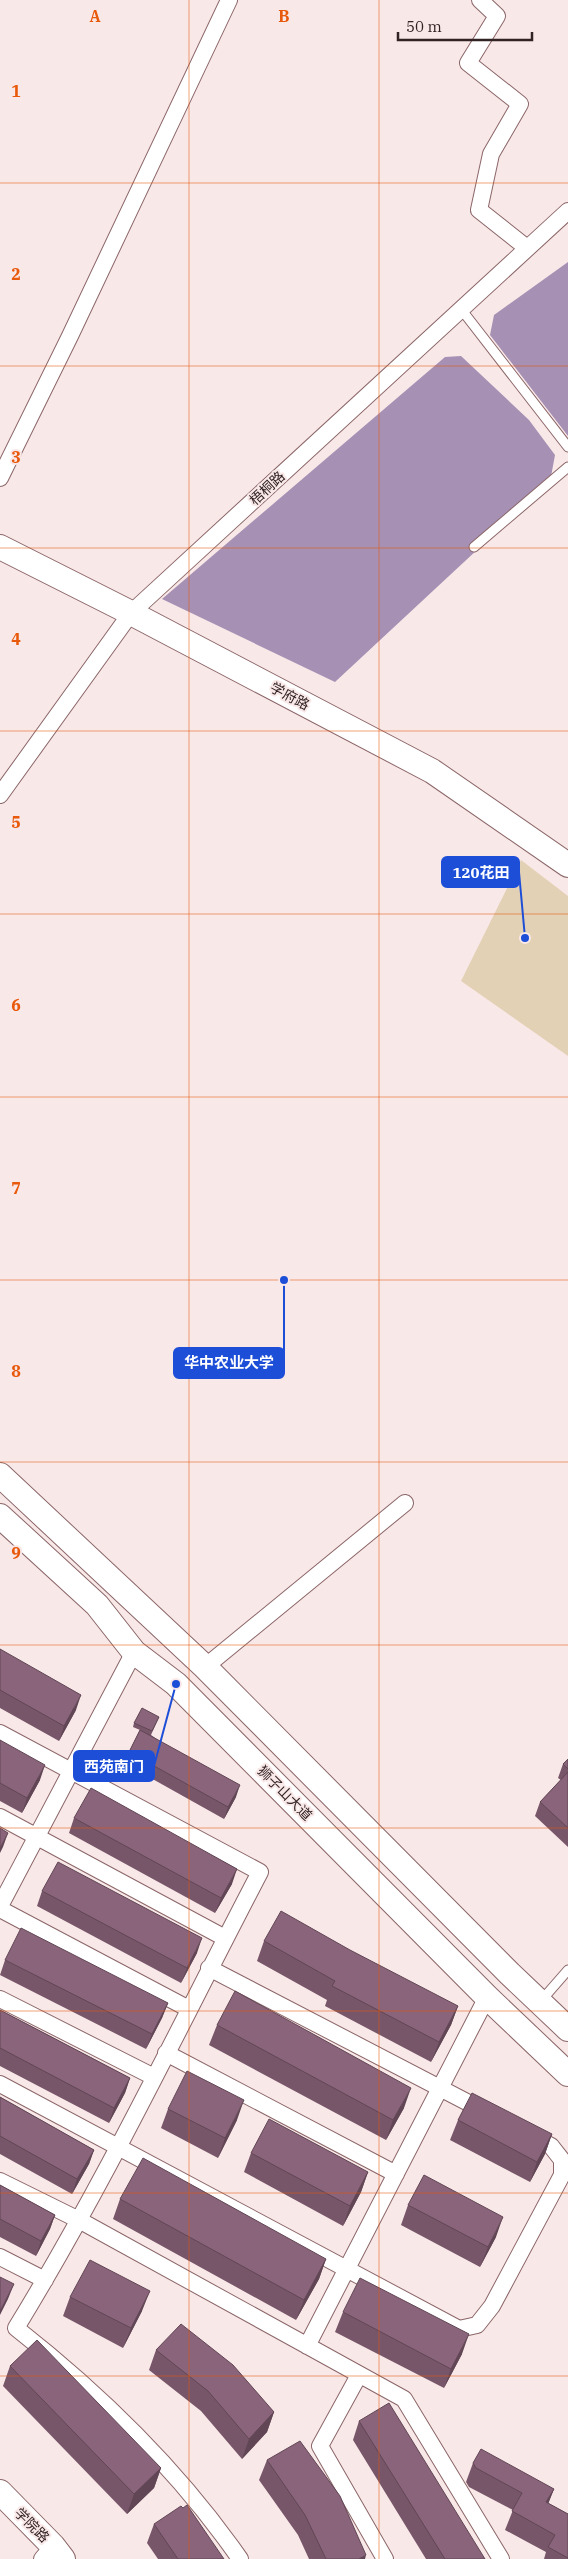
<svg xmlns="http://www.w3.org/2000/svg" width="568" height="2559" viewBox="0 0 568 2559" font-family="'IBM Plex Serif','Noto Sans SC',serif">
<style>
.green{fill:#e3d1b5}
.water{fill:#a690b4}
.lines{fill:none;stroke-linecap:round;stroke-linejoin:round}
.lane-casing{stroke:#8b6668;stroke-width:11}
.street-casing{stroke:#8b6668;stroke-width:18}
.secondary-casing{stroke:#8b6668;stroke-width:26}
.lane{stroke:#fff;stroke-width:9}
.street{stroke:#fff;stroke-width:16}
.secondary{stroke:#fff;stroke-width:24}
.wall{fill:#775669}
.shaded-wall{fill:#614655}
.building{fill:#8a647a;stroke:#614655}
.grid{fill:none;stroke:#e8590c;stroke-width:1;stroke-opacity:0.55}
.labels{text-anchor:middle;stroke-width:4;stroke-linejoin:round;paint-order:stroke}
.street-label{font-size:14px;fill:#312223;stroke:#f9e8e8}
.grid-label{font-size:16px;text-anchor:middle;font-weight:bold;fill:#e8590c;stroke:#f9e8e8;stroke-width:4;stroke-linejoin:round;paint-order:stroke}
.leader{fill:none;stroke:#1d4ed8;stroke-width:2}
.callout-dot{fill:#1d4ed8;stroke:#f9e8e8;stroke-width:2}
.callout{fill:#1d4ed8;stroke:#1d4ed8;stroke-width:2}
.callout-label{font-size:15px;text-anchor:middle;font-weight:bold;fill:#fff}
</style>
<rect width="100%" height="100%" fill="#f9e8e8"/>
<!-- green -->
<path class="green" d="M521,860L568,896V1056L461,981Z"/>
<!-- water -->
<path class="water" d="M568,262V436L490,335L494,315Z
M461,356L529,420L555,455L550,482L335,682L162,599L445,357Z"/>
<g class="lines">
<defs>
<path id="lane" d="M461,309L568,447
M474,547L568,467
M540,2002L568,1970"/>
<path id="street" d="M480,0L497,16L468,63L520,104L491,154L479,210L527,248
M0,478L70,336L229,0
M0,795L131,613L568,211
M205,1667L405,1503
M0,1733L260,1872C180,2025 106,2181 16,2328C100,2394 179,2471 240,2559
M0,1817L225,1938
M0,1906L134,1652
M0,1909L189,2009
M209,1968L486,2112
M0,1999L154,2077
M166,2053L396,2174
M0,2084L459,2329L477,2325L492,2306L562,2175V2160L551,2146L530,2135
M0,2181L79,2220L404,2399L501,2559
M0,2257L45,2280
M307,2346L487,1997
M359,2375L320,2446L385,2559
M42,2559L53,2546"/>
<path id="secondary" d="M0,547L131,613L432,771L568,865
M0,1475L205,1667L510,1974L568,2029
M0,1516L97,1605L134,1652L176,1684L487,1997L568,2074
M0,2492L53,2546L63,2559"/>
</defs>
<!-- lane casing -->
<use href="#lane" class="lane-casing"/>
<!-- street casing -->
<use href="#street" class="street-casing"/>
<!-- secondary casing -->
<use href="#secondary" class="secondary-casing"/>
<!-- lane -->
<use href="#lane" class="lane"/>
<!-- street -->
<use href="#street" class="street"/>
<!-- secondary -->
<use href="#secondary" class="secondary"/>
</g>
<!-- wall -->
<path class="wall" d="M0,1649L76,1710L59,1741L0,1708Z
M159,1717L151,1735L236,1797L224,1819L124,1763L129,1752L140,1730L133,1727L134,1723Z
M0,1740L40,1780L22,1813L0,1801Z
M568,1759V1847L535,1816L540,1802L561,1780L558,1778L563,1764Z
M74,1818L232,1884L215,1913L69,1833Z
M42,1891L197,1953L181,1983L37,1906Z
M264,1941L458,2006L451,2025L431,2062L325,2006L327,2000L257,1961Z
M5,1960L168,2003L162,2018L146,2049L0,1975Z
M0,2010L130,2078L125,2093L109,2123L0,2066Z
M217,2025L404,2108L386,2140L209,2045Z
M0,2097L94,2150L89,2164L72,2194L0,2154Z
M168,2109L237,2120L218,2158L161,2128Z
M458,2120L552,2134L545,2154L530,2182L450,2140Z
M251,2153L368,2172L361,2192L343,2226L244,2172Z
M0,2185L55,2215L50,2229L36,2256L0,2237Z
M120,2199L326,2259L319,2279L296,2320L113,2219Z
M408,2205L496,2237L480,2267L401,2225Z
M70,2297L142,2311L123,2348L63,2316Z
M343,2312L462,2354L444,2388L335,2332Z
M156,2350L274,2412L267,2432L242,2459L201,2411L149,2370Z
M10,2366L161,2468L154,2488L127,2514L3,2386Z
M359,2421L485,2559H426L353,2440Z
M267,2460L365,2559H309L298,2535L259,2480Z
M473,2463L554,2489L548,2503L568,2514V2559H544L546,2552L505,2530L513,2510L469,2487L466,2482Z
M154,2524L224,2559H158L147,2543Z"/>
<!-- shaded-wall -->
<path class="shaded-wall" d="M81,1695L76,1710L59,1741L64,1726Z
M45,1765L40,1780L22,1813L27,1798Z
M240,1785L236,1797L224,1819L228,1807Z
M8,1833L3,1847L0,1853V1848Z
M237,1869L232,1884L215,1913L221,1898Z
M202,1938L197,1953L181,1983L187,1968Z
M168,2003L162,2018L146,2049L152,2034Z
M458,2006L451,2025L431,2062L439,2042Z
M130,2078L125,2093L109,2123L114,2108Z
M411,2088L404,2108L386,2140L393,2120Z
M244,2100L237,2120L218,2158L225,2138Z
M552,2134L545,2154L530,2182L537,2162Z
M94,2150L89,2164L72,2194L77,2179Z
M368,2172L361,2192L343,2226L350,2206Z
M55,2215L50,2229L36,2256L41,2241Z
M503,2217L496,2237L480,2267L488,2247Z
M326,2259L319,2279L296,2320L304,2300Z
M14,2284L8,2299L0,2315V2311Z
M150,2291L142,2311L123,2348L131,2328Z
M469,2334L462,2354L444,2388L451,2369Z
M274,2412L267,2432L242,2459L249,2439Z
M161,2468L154,2488L127,2514L134,2494Z
M554,2489L547,2507L546,2502Z
M366,2555L365,2559H359Z"/>
<!-- building -->
<path class="building" d="M0,1649L81,1695L64,1726L0,1690Z
M142,1708L159,1717L152,1731L134,1723Z
M140,1730L240,1785L228,1807L129,1752Z
M0,1740L45,1765L27,1798L0,1783Z
M568,1759V1769L563,1764Z
M568,1772V1828L540,1802Z
M91,1788L237,1869L221,1898L74,1818Z
M0,1828L8,1833L0,1848Z
M58,1862L202,1938L187,1968L42,1891Z
M281,1911L350,1950L458,2006L439,2042L332,1986L335,1981L264,1941Z
M21,1928L168,2003L152,2034L5,1960Z
M235,1991L411,2088L393,2120L217,2025Z
M0,2010L130,2078L114,2108L0,2048Z
M187,2071L244,2100L225,2138L168,2109Z
M472,2093L552,2134L537,2162L458,2120Z
M0,2097L94,2150L77,2179L0,2136Z
M269,2119L368,2172L350,2206L251,2153Z
M143,2158L326,2259L304,2300L120,2199Z
M424,2175L503,2217L488,2247L408,2205Z
M0,2185L55,2215L41,2241L0,2219Z
M90,2260L150,2291L131,2328L70,2297Z
M0,2277L14,2284L0,2311Z
M360,2278L469,2334L451,2369L343,2312Z
M181,2324L233,2365L274,2412L249,2439L208,2391L156,2350Z
M37,2340L161,2468L134,2494L10,2366Z
M389,2403L485,2559H445L359,2421Z
M300,2441L340,2496L366,2555L359,2559H326L305,2515L267,2460Z
M481,2449L554,2489L546,2502L568,2514V2558L548,2547L555,2535L512,2511L522,2493L476,2468L473,2463Z
M187,2505L224,2559H178L154,2524L181,2506L183,2508Z"/>
<!-- grid -->
<path class="grid" d="M189,0V2559M379,0V2559M0,183H568M0,366H568M0,548H568M0,731H568M0,914H568M0,1097H568M0,1280H568M0,1462H568M0,1645H568M0,1828H568M0,2011H568M0,2193H568M0,2376H568"/>
<g class="labels">
<!-- street labels -->
<g class="street-label">
<text transform="translate(267 488) rotate(-43)" y="5">梧桐路</text>
<text transform="translate(290 696) rotate(28)" y="5">学府路</text>
<text transform="translate(285 1793) rotate(45)" y="5">狮子山大道</text>
<text transform="translate(32 2525) rotate(45)" y="5">学院路</text>
</g>
</g>
<g class="grid-label">
<text x="95" y="22">A</text>
<text x="284" y="22">B</text>
<text x="16" y="97">1</text>
<text x="16" y="280">2</text>
<text x="16" y="463">3</text>
<text x="16" y="645">4</text>
<text x="16" y="828">5</text>
<text x="16" y="1011">6</text>
<text x="16" y="1194">7</text>
<text x="16" y="1377">8</text>
<text x="16" y="1559">9</text>
</g>
<!-- callouts -->
<path class="leader" d="M525 938L519 872M284 1280L284 1363M176 1684L154 1766"/>
<g class="callout-dot">
<circle cx="525" cy="938" r="5"/>
<circle cx="284" cy="1280" r="5"/>
<circle cx="176" cy="1684" r="5"/>
</g>
<g class="callout">
<rect x="442" y="857" width="77" height="30" rx="5"/>
<rect x="174" y="1348" width="110" height="30" rx="5"/>
<rect x="74" y="1751" width="80" height="30" rx="5"/>
</g>
<g class="callout-label">
<text x="481" y="878">120花田</text>
<text x="229" y="1368">华中农业大学</text>
<text x="114" y="1772">西苑南门</text>
</g>
<!-- scale -->
<path d="M398 32v8h134v-8" fill="none" stroke="#312223" stroke-width="2.5"/>
<text x="406" y="32" font-size="15" fill="#312223" stroke="#f9e8e8" stroke-width="4" paint-order="stroke">50 m</text>
</svg>
